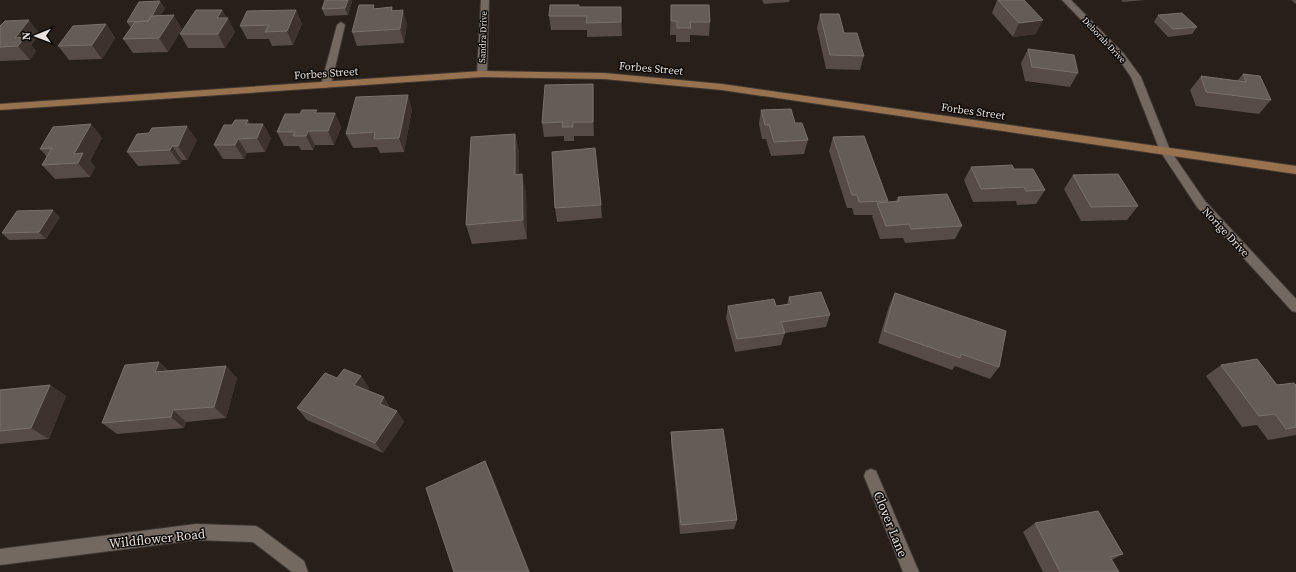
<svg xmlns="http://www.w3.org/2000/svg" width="1296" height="572" viewBox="0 0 1296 572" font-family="'Source Serif 4',serif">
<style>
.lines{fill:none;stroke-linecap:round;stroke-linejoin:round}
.lane-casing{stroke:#403934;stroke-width:2}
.street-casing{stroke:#403934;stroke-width:2}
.secondary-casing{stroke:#403934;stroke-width:2}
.lane{fill:#746961;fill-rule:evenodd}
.street{fill:#746961;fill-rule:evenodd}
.secondary{fill:#98724e;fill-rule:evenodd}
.wall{fill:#564c45}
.shaded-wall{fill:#3d332c}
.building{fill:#665c56;stroke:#7a716b}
.labels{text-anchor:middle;stroke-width:3;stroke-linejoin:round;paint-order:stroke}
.far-street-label{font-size:9px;fill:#e9e2de;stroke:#0d0a07}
.street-label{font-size:11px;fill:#e9e2de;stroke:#0d0a07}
.near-street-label{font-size:13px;fill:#e9e2de;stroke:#0d0a07}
</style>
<rect width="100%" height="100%" fill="#281f18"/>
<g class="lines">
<defs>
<path id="lane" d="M341,22L345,25L331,85L326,88L321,85L337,25Z"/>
<path id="street" d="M481,0H489L487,74L482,77L477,74Z
M1062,0H1071L1124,54L1141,77L1170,150L1205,201L1296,299V312L1292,311L1197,207L1160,151L1131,77L1118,58Z
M871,469L876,471L919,572H903L864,476L866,471Z
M196,524L256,526L261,529L304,561L308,572H292L253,542L196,540L0,565V549Z"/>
<path id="secondary" d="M482,71L604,73L722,84L1296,166V174L722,90L604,79L482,77L0,110V104Z"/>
</defs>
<!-- lane casing -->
<use href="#lane" class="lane-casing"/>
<!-- street casing -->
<use href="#street" class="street-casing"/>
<!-- secondary casing -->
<use href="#secondary" class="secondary-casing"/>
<!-- lane -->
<use href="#lane" class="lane"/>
<!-- street -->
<use href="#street" class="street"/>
<!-- secondary -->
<use href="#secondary" class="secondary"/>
</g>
<!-- wall -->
<path class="wall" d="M325,0H352V1L348,15L325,16L322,9Z
M762,0H795H790L789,2L764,4Z
M997,0H1024L1036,34L1013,37L992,13Z
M1121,0H1146L1123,2Z
M1291,0H1296V4Z
M671,5L710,22L709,36L690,35V42H676V35H670Z
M392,7L393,11L407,24L404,43L357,46L352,32L375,9Z
M580,7L622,20V36L587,37V30H551L549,16Z
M165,8L160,16L182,29L168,52L133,53L123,39L131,28L127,22Z
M222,10L235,32L225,48H188L180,34Z
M296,10L302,24L293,45L272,46L269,39H247L240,26Z
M820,14L844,33L864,56L860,70L826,69L817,28Z
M1158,15L1197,27L1192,34L1168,37L1154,22Z
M106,24L115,38L102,59L69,60L58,46Z
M0,26L40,34L31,45L36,51L30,60L0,61Z
M1028,49L1078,73L1070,87L1025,81L1021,63Z
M1243,74L1271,100L1259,114L1196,106L1190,90L1201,76L1237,81Z
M593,84L594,98V136H574V141H564V136L544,137L542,123Z
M412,109L404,152L380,153L377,147L353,148L346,134Z
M791,109L795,123L808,140L804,154L771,156L766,139H762L759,124L761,110Z
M318,113H335L341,127L334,145H315L313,150H301L299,146H284L277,132L300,114Z
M91,124L102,138L90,161L95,167L90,177L55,179L42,165L47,157L40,149Z
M263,124L271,138L265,152L247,153L244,159H223L214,145L232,125Z
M515,134L519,153V175L526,193L527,239L472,244L466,225Z
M833,137L888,201L887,202L896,201L898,197L962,226L955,239L905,243L903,238L880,239L872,216L873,215H854L852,208H847L829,151Z
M197,140L187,160H182L180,164L138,166L127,152Z
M971,167L1014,169L1045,190L1036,204L1017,205L1016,201L973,202L964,180Z
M1073,175L1138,206L1127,220L1081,221L1064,189Z
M601,205L602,218L557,222L555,208Z
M60,217L46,239L9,240L2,233Z
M895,293L999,367L990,379L955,366L952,370L878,343L889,306Z
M789,297L830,315L826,327L785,333L781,345L735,352L726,318L728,306H776L787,304Z
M159,362L169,371L226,366L237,378L226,418L186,422L184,428L117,434L102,423Z
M1221,365L1277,385H1296V435L1268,440L1257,425L1242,427L1206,376Z
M361,376L369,388L367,390L391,409L397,411L404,422L383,453L307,420L297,408L337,378Z
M50,385L66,396L49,439L0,444V390Z
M671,432L737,520L734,529L680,534L671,443Z
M1035,523L1123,554L1112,560L1119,572H1043L1023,532Z"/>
<!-- shaded-wall -->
<path class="shaded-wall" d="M348,0H352V1L348,15L345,8Z
M160,1L165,8L153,28L149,21Z
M621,7L622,20V36L621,22Z
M222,10L227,19L228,18L235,32L225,48L218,34L217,18Z
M296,10L302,24L293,45L287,31Z
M403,10L407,24L404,43L400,29Z
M174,15L182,29L168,52L159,38Z
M29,20L40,34L31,45L36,51L30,60L18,46L15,38Z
M1043,20L1036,34L1013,37L1019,23Z
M106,24L115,38L102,59L92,45Z
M593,84L594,98V136L593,122Z
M408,95L412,109L404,152L399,138Z
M335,113L341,127L334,145L328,131Z
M248,120L256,134L246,124Z
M91,124L102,138L90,161L95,167L90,177L78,163L74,154Z
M263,124L271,138L265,152L257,138Z
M187,126L197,140L187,160L178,146Z
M308,131L315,145L313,150L306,136Z
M515,134L519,153V194L515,175Z
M238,139L247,153L244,159L235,145Z
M172,146L182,160L180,164L170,150Z
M522,174L526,193L527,239L523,220Z
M53,210L60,217L46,239L39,232Z
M159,362L172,374L155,372Z
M226,366L237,378L226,418L214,407Z
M361,376L369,388L362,397L354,385Z
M50,385L66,396L49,439L31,428Z
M384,397L391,409L380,404Z
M173,410L186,422L184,428L171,417Z
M397,411L404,422L383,453L375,443Z
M485,461L492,475L530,572H529Z"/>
<!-- building -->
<path class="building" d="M325,0H348L345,8L322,9Z
M998,0H1024L1043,20L1019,23Z
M160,1L152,16L148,21L127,22L139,2Z
M359,5H374L373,9L392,7L391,11L403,10L400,29L352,32Z
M550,5H579V7H621V22L586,23L587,16H549Z
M671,5H709L710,22H690L691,28H677V21H671Z
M196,10H222L217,18H228L218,34H180Z
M296,10L287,31L265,32L269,25L240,26L247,11Z
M1182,13L1197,27L1173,29L1158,15Z
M820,14H839L844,33H857L864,56L830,55Z
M174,15L159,38L123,39L135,22L148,21L151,16Z
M29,20L15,38L25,37L18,46L0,47V26L5,21Z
M106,24L92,45L58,46L73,26Z
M1028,49L1074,55L1078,73L1032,67Z
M1243,74L1260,76L1271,100L1206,92L1201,76L1246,82Z
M593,84V122H573V127H562L563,122L542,123L545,85Z
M408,95L399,138L374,139L375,132L346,134L356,97Z
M791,109L795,123H802L808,140L774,142L769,125H765L761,110Z
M302,110H317L315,113H335L328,131H308L306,136H293L295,132H277L285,114H300Z
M235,120H248L246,124H263L257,138L238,139L235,145H214L224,125H232Z
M91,124L74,154L83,153L78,163L42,165L52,148L40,149L53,127Z
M187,126L178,146H172L170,150L127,152L137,134L149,133L152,128Z
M515,134V175L522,174L523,220L466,225L471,137Z
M864,136L888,201L859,202L857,195H852L833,137Z
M595,148L601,205L555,208L552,152Z
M1012,165L1014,169H1033L1045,190L1026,191L1024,187L981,189L971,167Z
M1118,174L1138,206L1091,207L1073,175Z
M947,194L962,226L911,229L909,224L886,226L877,203L899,201L898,197Z
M53,210L39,232L2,233L17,211Z
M821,292L830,315L781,322L785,333L737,339L728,306L774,299L776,306L791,304L789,297Z
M895,293L1006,331L999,367L961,354L960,358L884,331Z
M1257,359L1277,385L1294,383L1296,385V427L1286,429L1275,414L1259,416L1221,365Z
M159,362L155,372L226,366L214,407L173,410L171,417L102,423L125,365Z
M344,369L361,376L354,385L384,397L380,404L397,411L375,443L297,408L325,373L337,378Z
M50,385L31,428L0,431V390Z
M723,429L737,520L681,525L671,432Z
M485,461L529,572H454L426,488Z
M1098,511L1123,554L1110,557L1119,572H1060L1035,523Z"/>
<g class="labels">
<!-- far-street labels -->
<g class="far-street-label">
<text transform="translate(483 37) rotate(-88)" y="3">Sandra Drive</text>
<text transform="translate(1104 40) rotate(47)" y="3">Deborah Drive</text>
</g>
<!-- street labels -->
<g class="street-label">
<text transform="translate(651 68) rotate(5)" y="4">Forbes Street</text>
<text transform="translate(326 73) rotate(-4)" y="4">Forbes Street</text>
<text transform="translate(973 111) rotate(8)" y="4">Forbes Street</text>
<text transform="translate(1226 232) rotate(47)" y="4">Norige Drive</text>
</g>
<!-- near-street labels -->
<g class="near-street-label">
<text transform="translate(891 524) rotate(68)" y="5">Clover Lane</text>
<text transform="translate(157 538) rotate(-6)" y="5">Wildflower Road</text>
</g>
</g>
<!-- north arrow -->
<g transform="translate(36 36) rotate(269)" stroke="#0d0a07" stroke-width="3" paint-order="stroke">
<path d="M0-3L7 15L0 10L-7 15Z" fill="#e9e2de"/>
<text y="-6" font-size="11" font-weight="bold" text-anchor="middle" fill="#e9e2de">N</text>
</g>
</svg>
